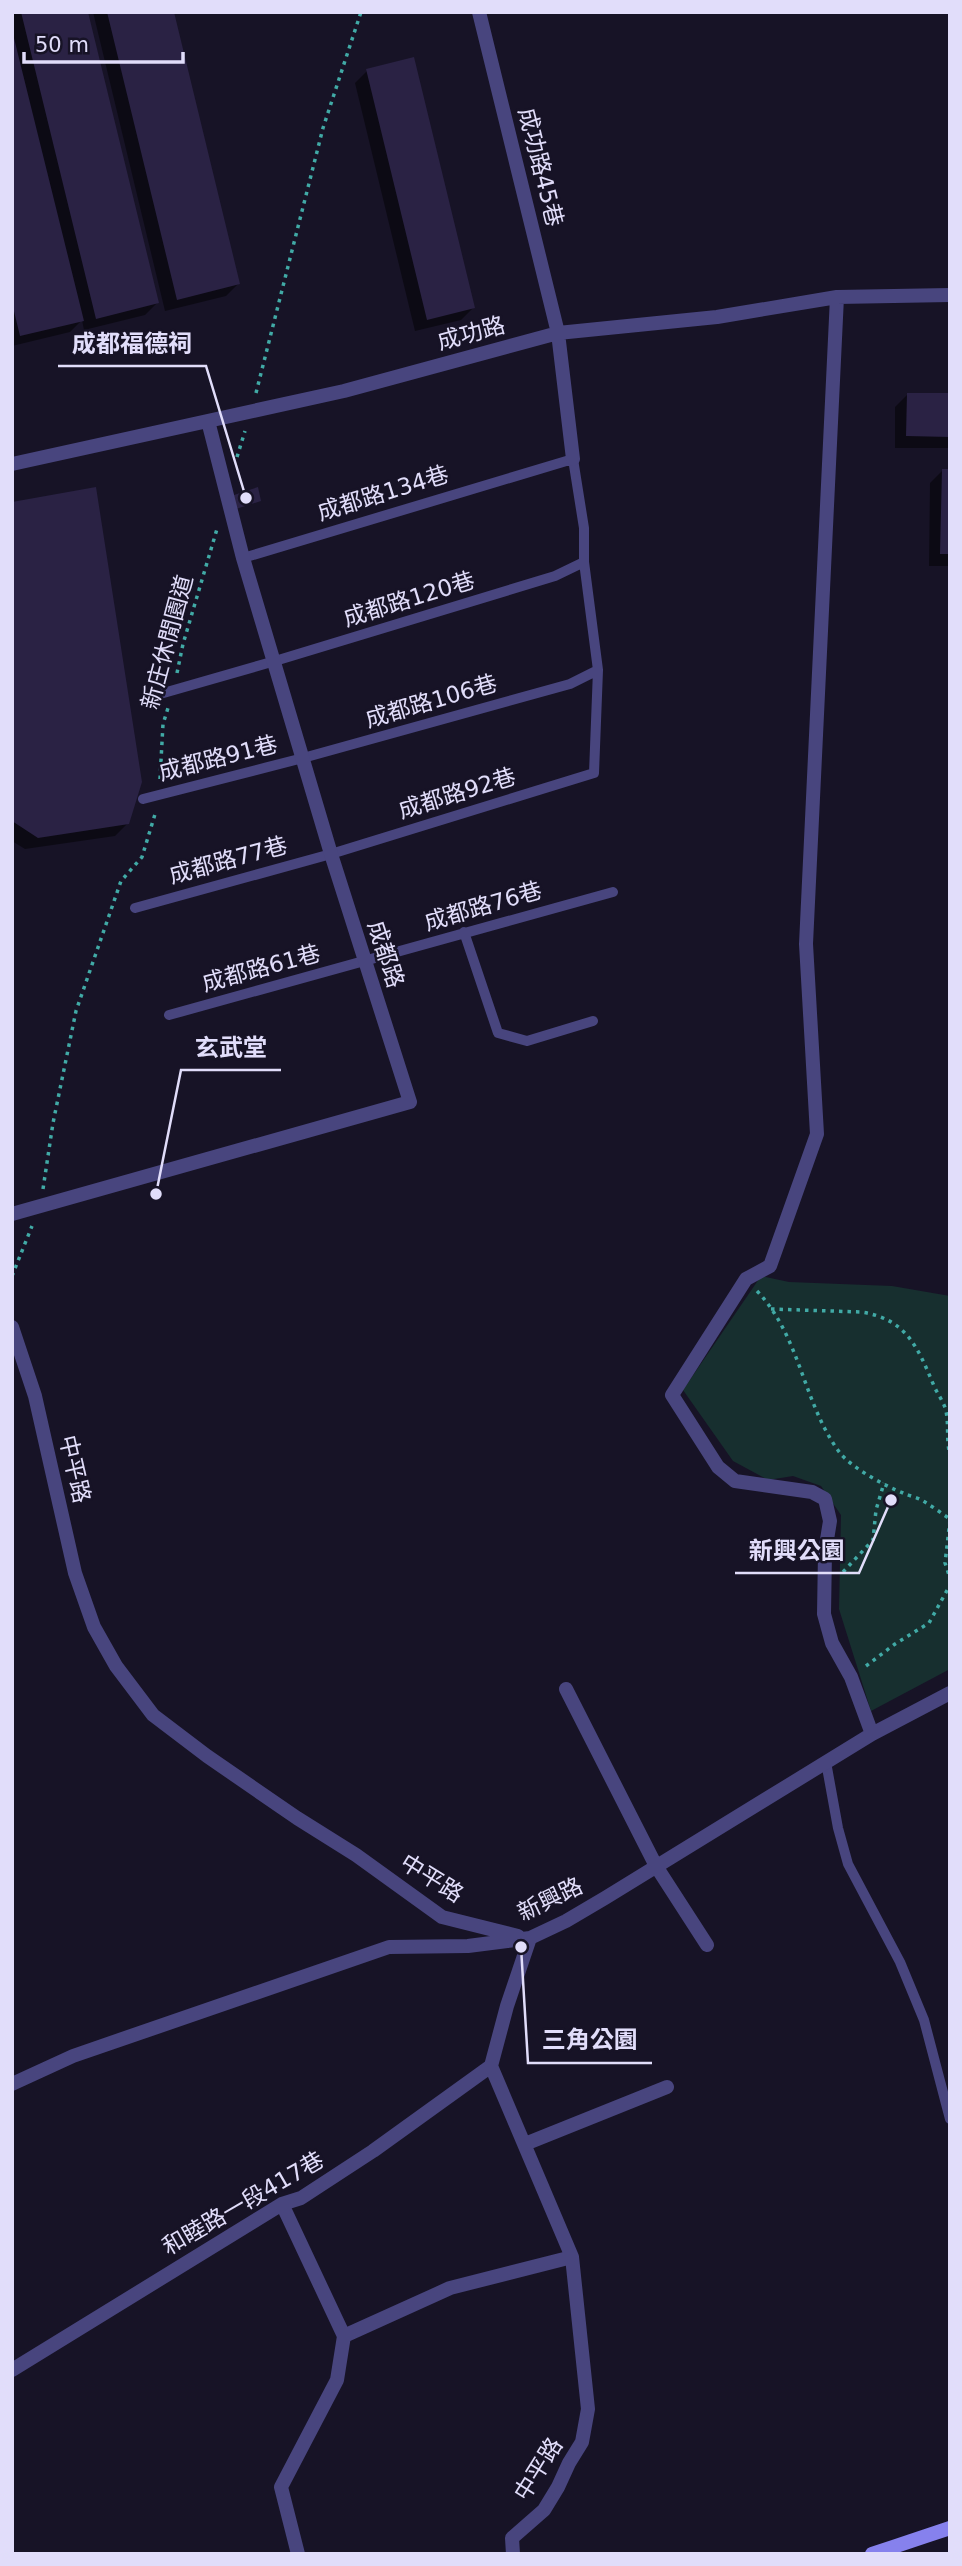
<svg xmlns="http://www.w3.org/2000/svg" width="962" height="2566" viewBox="0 0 962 2566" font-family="'DejaVu Sans','Noto Sans TC',sans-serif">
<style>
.green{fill:#172f2f}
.shadow{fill:#0007}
.building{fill:#2a2244}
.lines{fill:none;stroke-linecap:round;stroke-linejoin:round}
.path{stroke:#41aaa6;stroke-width:3.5;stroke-dasharray:3.5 5;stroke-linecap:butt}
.lane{stroke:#48457e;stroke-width:10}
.street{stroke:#48457e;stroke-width:14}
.secondary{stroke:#8681ed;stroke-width:14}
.labels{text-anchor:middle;stroke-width:5;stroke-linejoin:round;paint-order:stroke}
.street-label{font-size:23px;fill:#e1ddfa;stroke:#171326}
.leader{fill:none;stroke:#e1ddfa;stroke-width:2.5}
.callout-dot{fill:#e1ddfa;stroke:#171326;stroke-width:2.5}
.callout-label{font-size:24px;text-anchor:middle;font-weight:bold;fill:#e1ddfa;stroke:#171326;stroke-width:5;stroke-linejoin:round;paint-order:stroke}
</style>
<rect width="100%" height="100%" fill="#171326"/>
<!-- green -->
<path class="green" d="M761,1276L789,1282L892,1286L950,1296V1669L871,1711L839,1609L841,1515L821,1486L793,1476L768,1480L733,1461L683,1390Z"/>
<!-- shadow -->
<path class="shadow" d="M12,12H87L157,303L145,315L84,330L82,320L70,332L12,346Z
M93,12H172L238,284L226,296L165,311Z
M367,71L473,308L461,320L415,331L355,83Z
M907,395H950V448H895V407Z
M942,471H950V566H929L930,483Z
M12,503L128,823L115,836L25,849L12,841Z"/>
<!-- building -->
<path class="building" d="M21,12H88L159,303L96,319Z
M107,12H174L240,284L177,300Z
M12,30L84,321L20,336L12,303Z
M414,57L475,308L427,320L366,69Z
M907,393H950V437L906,436Z
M942,469H950V554H940Z
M96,487L142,782L129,824L38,838L12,821V502Z
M258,487L261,501L236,509L231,496Z"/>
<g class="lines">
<!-- path -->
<path class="path" d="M256,393L323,128L361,12
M237,457L245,431
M177,673L183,644L217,529
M160,779L163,724L168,708
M43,1189L53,1123L76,1011L121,881L142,857L156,811
M12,1276L32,1226
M757,1291C801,1337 803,1404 840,1453C852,1468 885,1486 903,1493C909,1496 917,1497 923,1501C932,1506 941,1513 950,1519
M771,1309L861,1312C907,1319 918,1348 934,1386C938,1395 944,1402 946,1411C949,1426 946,1440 950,1455
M950,1520L945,1563L950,1578
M843,1572L873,1540L876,1510L884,1483
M866,1666L895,1644L929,1623L950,1585"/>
<!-- lane -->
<path class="lane" d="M146,698L275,661L555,576L584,562
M143,799L303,758L570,684L598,670
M135,908L331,854L594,773L598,670L584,562V528L573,459L243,558
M464,932L498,1033L527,1041L593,1021
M169,1015L613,892
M826,1762L838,1828L848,1864L900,1962L924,2020L950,2119"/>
<!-- street -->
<path class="street" d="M479,12L558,333L573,459
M837,297L806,944L817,1134L770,1266L746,1279L672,1395L718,1467L735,1481L812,1492L825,1499L830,1521L825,1552L824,1614L832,1643L851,1677L872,1734
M12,464L344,391L558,333L717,317L837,297L950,295
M12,1214L410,1102L331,854L243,558L208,421
M12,1327L35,1396L75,1573L94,1627L116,1666L153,1715L207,1756L297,1818L356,1855L442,1917L518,1936
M566,1689L656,1866L707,1945
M12,2084L73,2056L389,1947L468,1946L530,1938L566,1921L605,1898L872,1734L950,1693
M525,2144L667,2087
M282,2204L344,2336L337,2380L281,2487L298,2554
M344,2336L450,2288L572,2257
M12,2370L282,2204L301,2198L373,2151L491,2066
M513,2554L512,2538L544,2510L558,2487L569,2463L582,2442L588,2409L572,2257L491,2066L507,2006L530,1938"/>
<!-- secondary -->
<path class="secondary" d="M872,2554L950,2528"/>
</g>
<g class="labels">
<!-- street labels -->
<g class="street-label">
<text transform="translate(541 167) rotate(76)" y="8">成功路45巷</text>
<text transform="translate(471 333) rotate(-15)" y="8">成功路</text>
<text transform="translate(383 493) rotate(-17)" y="8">成都路134巷</text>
<text transform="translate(409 599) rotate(-17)" y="8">成都路120巷</text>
<text transform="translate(167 642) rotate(-75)" y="8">新庄休閒園道</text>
<text transform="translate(431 701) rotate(-16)" y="8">成都路106巷</text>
<text transform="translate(218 758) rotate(-14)" y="8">成都路91巷</text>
<text transform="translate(457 793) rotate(-17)" y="8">成都路92巷</text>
<text transform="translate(228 860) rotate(-15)" y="8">成都路77巷</text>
<text transform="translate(483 906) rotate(-16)" y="8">成都路76巷</text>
<text transform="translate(386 954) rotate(72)" y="8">成都路</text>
<text transform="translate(261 968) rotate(-15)" y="8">成都路61巷</text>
<text transform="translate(75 1469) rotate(77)" y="8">中平路</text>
<text transform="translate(432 1878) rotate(32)" y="8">中平路</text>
<text transform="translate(550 1899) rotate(-26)" y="8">新興路</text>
<text transform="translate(243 2203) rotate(-30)" y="8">和睦路一段417巷</text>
<text transform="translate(538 2469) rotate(-58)" y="8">中平路</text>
</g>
</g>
<!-- callouts -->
<path class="leader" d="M246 498L206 366H58M156 1194L181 1070H281M891 1500L859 1573H735M521 1947L528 2063H652"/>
<g class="callout-dot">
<circle cx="246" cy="498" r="7"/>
<circle cx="156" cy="1194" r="7"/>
<circle cx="891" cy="1500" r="7"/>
<circle cx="521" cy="1947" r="7"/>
</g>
<g class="callout-label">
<text x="132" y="352">成都福德祠</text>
<text x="231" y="1056">玄武堂</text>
<text x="797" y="1559">新興公園</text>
<text x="590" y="2048">三角公園</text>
</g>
<!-- border -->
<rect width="962" height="2566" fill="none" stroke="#e1ddfa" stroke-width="28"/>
<!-- scale -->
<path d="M24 52v10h159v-10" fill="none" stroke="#e1ddfa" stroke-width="3.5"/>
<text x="35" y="52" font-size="21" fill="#e1ddfa" stroke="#171326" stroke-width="5" paint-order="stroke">50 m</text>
</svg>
